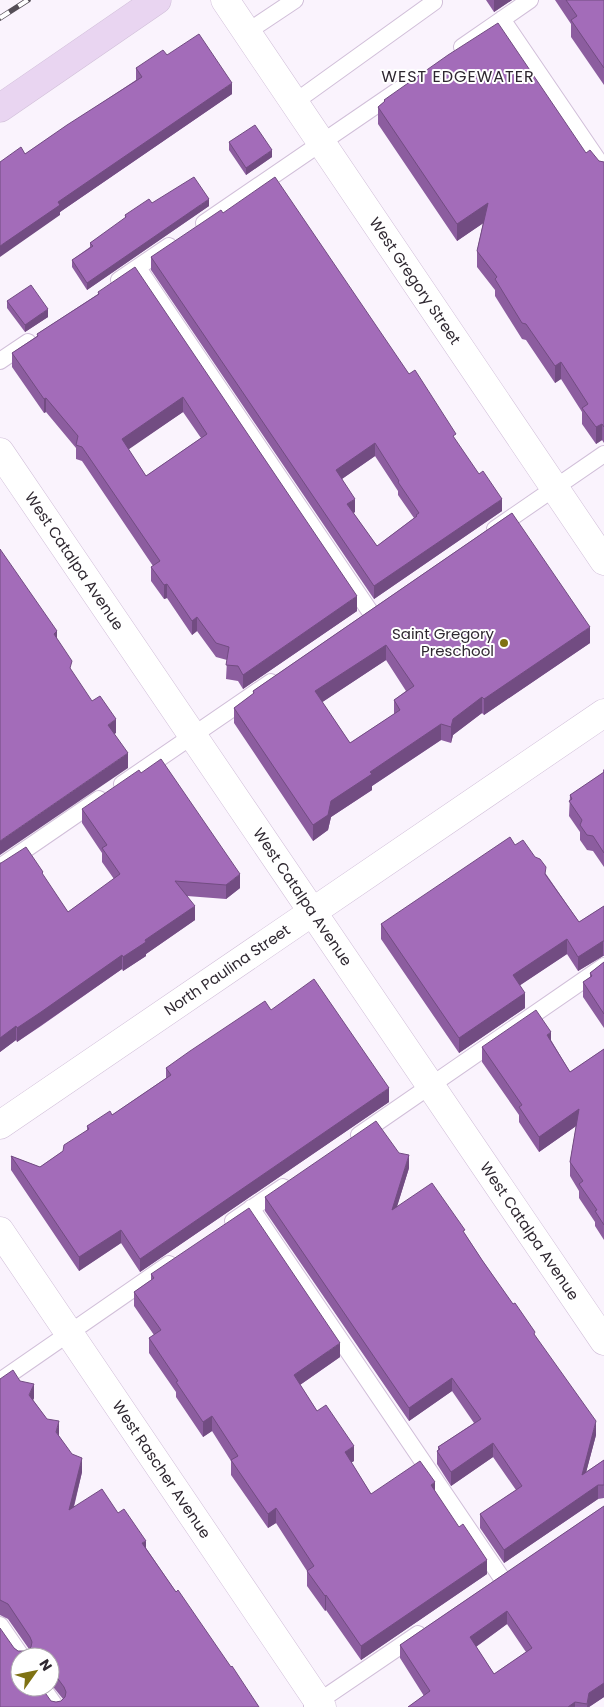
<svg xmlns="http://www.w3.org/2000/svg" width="604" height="1707" viewBox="0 0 604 1707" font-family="Poppins,sans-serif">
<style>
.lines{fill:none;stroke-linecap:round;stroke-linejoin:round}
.lane-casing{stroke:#d1bfd9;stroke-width:18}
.street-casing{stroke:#d1bfd9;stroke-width:29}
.secondary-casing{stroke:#d1bfd9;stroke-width:29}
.lane{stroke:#fff;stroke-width:16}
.street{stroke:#fff;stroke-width:28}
.secondary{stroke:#e9d5f1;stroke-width:28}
.rail-casing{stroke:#554e57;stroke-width:5.5}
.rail{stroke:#fff;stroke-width:4;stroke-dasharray:11;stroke-linecap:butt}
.wall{fill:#8c5d9f;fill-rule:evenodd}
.shaded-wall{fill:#724c82}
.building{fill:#a36cb9;stroke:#724c82;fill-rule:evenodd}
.poi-dot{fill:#7f7212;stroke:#fff;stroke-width:2}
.labels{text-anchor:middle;stroke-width:4;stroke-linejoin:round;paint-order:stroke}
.street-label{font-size:15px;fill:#2f2831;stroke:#fff}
.poi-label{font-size:15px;fill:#2f2831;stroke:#fff;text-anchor:end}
.neighbourhood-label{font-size:16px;letter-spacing:1px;fill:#2f2831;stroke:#fff}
</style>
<rect width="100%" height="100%" fill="#faf3fd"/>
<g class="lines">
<defs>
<path id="lane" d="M502,19L604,169
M247,32L295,0
M462,47L530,0
M295,102L434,2L433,0
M204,223L400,89
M138,268L371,613
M119,280L169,246
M0,361L28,342
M495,529L604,454
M122,784L271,682
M0,867L99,799
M359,1135L604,966
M251,1208L501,1577
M233,1221L283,1187
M0,1381L169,1264
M0,1625L22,1657
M42,1687L56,1707
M312,1706L418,1634"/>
<g id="street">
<path id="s1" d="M225,0L604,561"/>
<path id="s2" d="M0,452L604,1341"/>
<path id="s3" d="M0,1125L604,713"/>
<path id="s4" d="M0,1231L322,1707"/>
</g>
<path id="secondary" d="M0,108L157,0"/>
</defs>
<!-- lane casing -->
<use href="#lane" class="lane-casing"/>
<!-- street casing -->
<use href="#street" class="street-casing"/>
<!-- secondary casing -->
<use href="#secondary" class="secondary-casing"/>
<!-- lane -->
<use href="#lane" class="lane"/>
<!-- street -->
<use href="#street" class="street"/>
<!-- secondary -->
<use href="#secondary" class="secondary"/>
<defs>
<path id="rail" d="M0,18L28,0"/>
</defs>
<!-- rail casing -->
<use href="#rail" class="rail-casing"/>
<!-- rail -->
<use href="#rail" class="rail"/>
</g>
<!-- wall -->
<path class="wall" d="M486,0H512L494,12Z
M555,0H604V85L571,37V24Z
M167,55L232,94L60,212V215L25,154L136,80V68Z
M384,100L586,153L599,161L604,162V443L602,440L596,444L582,424V412L561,379L555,383L526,340L522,339L495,296V290L477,267V251L483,223L457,241L378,124V107L384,102Z
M229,142L272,157L246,175L229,150Z
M152,203L209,206L87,290L72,267V260L90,247V243L125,219V215Z
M223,213L409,374L456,441L502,511L374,599L151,270V257ZM375,456L398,491V495L414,518L377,546L353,513L355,512L342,479Z
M98,292L357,611L243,689L238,681L226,679L227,660L216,657L197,631L192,635L167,598L164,599L151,581V567L153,566L82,461L76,459V448L46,412L44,413L12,367V353L37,336V334L98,294ZM183,412L201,438L146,476L128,449Z
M7,301L48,317L25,332L7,308Z
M512,513L590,643L484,715L482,713L453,735L451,743L441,740L372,786V790L331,817L328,830L313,841L234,723V708L253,694V691ZM386,660L406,691L394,700V714L350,743L322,702Z
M604,769V867L593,851L587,850L580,840V832L569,816L570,795L603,773V770Z
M82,809L240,888L226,899L187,896L195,920L146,954V956L123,971L122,969L41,1026L17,1042L16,1040L0,1052V863L43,876L68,912L114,879L102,862V853L82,823Z
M515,845L546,874L579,922L604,906V956H603L578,971L567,954L520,985L525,1008L459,1053L381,939V924Z
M604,962V1028L583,997V982L590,977V973Z
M271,1010L389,1102L140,1272L121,1243L79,1271L11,1170V1156L40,1167L63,1151L87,1130V1126L112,1115L166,1078V1068Z
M551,1040L570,1072L604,1049V1240L595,1226V1222L579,1198V1191L570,1176V1162L576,1126L539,1152L519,1122V1115L482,1062V1047Z
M409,1168L397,1206L465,1234L482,1260L535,1336L596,1435L586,1472L604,1460V1498L598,1499L504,1563L480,1528V1514L516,1490L493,1457L451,1486L437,1464V1451L438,1450V1447L474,1423L452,1391L409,1421L265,1211V1197Z
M151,1274L340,1357L300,1385L317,1411L354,1461L351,1462L371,1494L435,1491L487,1574L361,1660L326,1610L325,1611L307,1586V1571L276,1523L268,1528L231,1475V1461L212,1431L203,1437L176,1397V1392L149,1353V1338L154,1335L134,1306V1292L151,1280Z
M0,1379L34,1398L33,1400L59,1436L82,1472L74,1507L118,1513L146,1548L176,1592L259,1707H0L14,1648L18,1651H27L29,1649L8,1619L0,1615ZM20,1657H50V1683L63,1699L61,1701L56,1702L51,1701L20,1687Z
M604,1506V1697L589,1707H408L424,1696L400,1658V1645ZM507,1624L526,1652L494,1674L476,1647Z"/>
<!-- shaded-wall -->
<path class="shaded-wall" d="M494,0H512L494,12Z
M232,83V94L60,212V215L0,257V246L58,202Z
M272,150V157L246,175V168Z
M209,199V206L87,290V283Z
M488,203V220L457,241V224Z
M48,309V317L25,332V325Z
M561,362V379L555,383V366Z
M183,397V412L122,454V439Z
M46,398V412L44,413V399Z
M602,424V440L596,444V427Z
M375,443V456L336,483V470Z
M355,499V512L347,517V504Z
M502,499V511L374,599V586Z
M167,584V598L164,599V585Z
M357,596V611L243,689V675Z
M197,617V631L192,635V621Z
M590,627V643L484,715V699Z
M57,631V645L54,634Z
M386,645V660L315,707V691Z
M482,697V713L453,735L451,743V727L453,719Z
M116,719V733L108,739V725Z
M441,724V740L372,786V790L331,817L328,830L313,841V825L331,801L370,772Z
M128,753V768L0,855V841Z
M240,874V888L226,899V885Z
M195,906V920L146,954V956L123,971V957L145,940Z
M567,939V954L513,990V975Z
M603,941V956L578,971V957Z
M122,955V969L17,1042V1028Z
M525,993V1008L459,1053V1038Z
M16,1026V1040L0,1052V1038Z
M551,1032V1047L547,1035Z
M389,1088V1102L140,1272V1259Z
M579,1109V1124L539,1152V1137Z
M409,1155V1168L392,1223V1210Z
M121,1230V1243L79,1271V1257Z
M340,1343V1357L294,1389V1375Z
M452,1378V1391L409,1421V1408Z
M34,1384V1398L29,1410V1395Z
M212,1416V1431L203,1437V1422Z
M59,1421V1436L56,1432Z
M596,1421V1435L582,1488V1475Z
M493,1443V1457L451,1486V1472Z
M354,1446V1461L345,1467V1452Z
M82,1458V1472L69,1525V1510Z
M435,1482V1497L431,1485Z
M598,1485V1499L504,1563V1550Z
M276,1508V1523L268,1528V1514Z
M146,1541V1555L142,1543Z
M487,1560V1574L361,1660V1646Z
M326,1595V1610L325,1611V1596Z
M507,1611V1624L470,1651V1637Z
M604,1683V1697L589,1707H587L589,1693Z
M575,1702V1707H568Z"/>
<!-- building -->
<path class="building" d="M566,0H604V68L571,20L577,16Z
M498,23L586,153L590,150L599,161L604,162V427L602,424L596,427L582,408L588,404L561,362L555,366L526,324L522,323L495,279L497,277L477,251L488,203L457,224L378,107L385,101L384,100L448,55Z
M199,34L232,83L58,202L60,205L0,246V162L21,147L25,154L67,125L142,77L136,68L163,50L167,55Z
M255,125L272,150L246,168L229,142Z
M194,177L209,199L87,283L72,260L93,246L90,243L126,217L125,215L149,199L152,203Z
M275,177L409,374L415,370L456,434L453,436L479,474L483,471L502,499L374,586L151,257L221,210L223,213ZM375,443L399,481L398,482L419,513L416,515L417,516L377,546L347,504L355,499L336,470Z
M135,267L357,596L243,675L238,666L226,665L229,647L216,643L197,617L192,621L167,584L164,585L151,567L160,561L82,447L76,445L78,436L46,398L44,399L12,353L38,336L37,334L99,294L98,292ZM183,397L207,434L146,476L122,439Z
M31,285L48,309L25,325L7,301Z
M512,513L590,627L484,699L482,697L453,719L451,727L441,724L370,772L372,774L331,801L328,815L313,825L234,708L254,693L253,691ZM386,645L414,686L394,700L400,710L350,743L315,691Z
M0,549L57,631L54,634L72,661L70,668L92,701L100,696L116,719L108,725L128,753L0,841Z
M161,759L240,874L226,885L175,881L195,906L145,940L146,942L123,957L122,955L41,1012L17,1028L16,1026L0,1038V863H1L26,847L43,872L42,873L68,912L120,874L102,848L107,845L82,809L139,770L141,773Z
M604,772V853L593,836L587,835L580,825L582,820L569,801L572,799L570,795Z
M510,837L515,845L523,840L535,857L540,859L546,867L545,874L579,922L604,906V941H603L578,957L567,939L513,975L525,993L459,1038L381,924Z
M604,962V1014L583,982L592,976L590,973Z
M314,979L389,1088L140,1259L121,1230L79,1257L11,1156L40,1167L63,1151L64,1145L89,1129L87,1126L110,1111L112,1115L171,1075L166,1068L190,1051L265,1001L271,1010Z
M536,1010L551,1032L547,1035L570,1072L604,1049V1225L595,1211L597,1210L579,1184L583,1181L570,1162L579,1109L539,1137L519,1107L522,1105L482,1047Z
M376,1121L399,1153L409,1155L392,1210L432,1183L465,1230L463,1231L482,1260L513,1304L515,1303L535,1332L534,1334L596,1421L582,1475L604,1460V1485H598L504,1550L480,1514L522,1486L493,1443L451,1472L437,1451L440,1449L438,1447L481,1419L452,1378L409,1408L265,1197Z
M249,1208L340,1343L294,1375L317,1411L326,1405L354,1446L345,1452L371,1494L420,1461L435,1482L431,1485L459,1527L463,1524L487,1560L361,1646L326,1595L325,1596L307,1571L314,1566L276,1508L268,1514L231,1460L238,1456L212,1416L203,1422L176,1382L178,1381L149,1338L161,1330L134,1292L154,1278L151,1274Z
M13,1370L20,1381L34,1384L29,1395L47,1419L59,1421L56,1432L72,1454L82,1458L69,1510L102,1489L118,1513L124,1509L146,1541L142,1543L176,1592L178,1590L231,1667L232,1666L259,1707H0V1628L14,1648L18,1651H27L31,1647L32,1642L30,1637L8,1604L0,1600V1379ZM20,1657H50V1668L64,1687L66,1692L65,1697L61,1701L56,1702L51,1701L41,1687H20Z
M604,1506V1683L589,1693L587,1704L575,1702L568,1707H408L430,1691L400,1645ZM507,1611L532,1648L494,1674L470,1637Z"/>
<!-- markers -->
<circle class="poi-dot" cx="504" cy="643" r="5"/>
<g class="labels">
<!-- street labels -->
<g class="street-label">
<text dy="5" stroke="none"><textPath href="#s1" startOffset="339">West Gregory Street</textPath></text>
<text dy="5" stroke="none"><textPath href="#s2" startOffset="132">West Catalpa Avenue</textPath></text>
<text dy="5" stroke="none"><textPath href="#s2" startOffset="538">West Catalpa Avenue</textPath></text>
<text dy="5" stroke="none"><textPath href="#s3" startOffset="275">North Paulina Street</textPath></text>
<text dy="5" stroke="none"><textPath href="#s2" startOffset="942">West Catalpa Avenue</textPath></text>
<text dy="5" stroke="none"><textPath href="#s4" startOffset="288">West Rascher Avenue</textPath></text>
</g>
<!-- poi labels -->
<g class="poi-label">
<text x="494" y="639">Saint Gregory<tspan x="494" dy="17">Preschool</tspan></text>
</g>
<!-- neighbourhood labels -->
<g class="neighbourhood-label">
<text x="458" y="82">WEST EDGEWATER</text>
</g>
</g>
<!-- north arrow -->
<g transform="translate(35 1672) rotate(57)"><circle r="24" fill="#ffffff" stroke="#aca9ad"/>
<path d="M0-4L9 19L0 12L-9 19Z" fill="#7f7212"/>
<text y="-8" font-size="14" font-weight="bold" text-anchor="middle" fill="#2f2831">N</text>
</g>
</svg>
